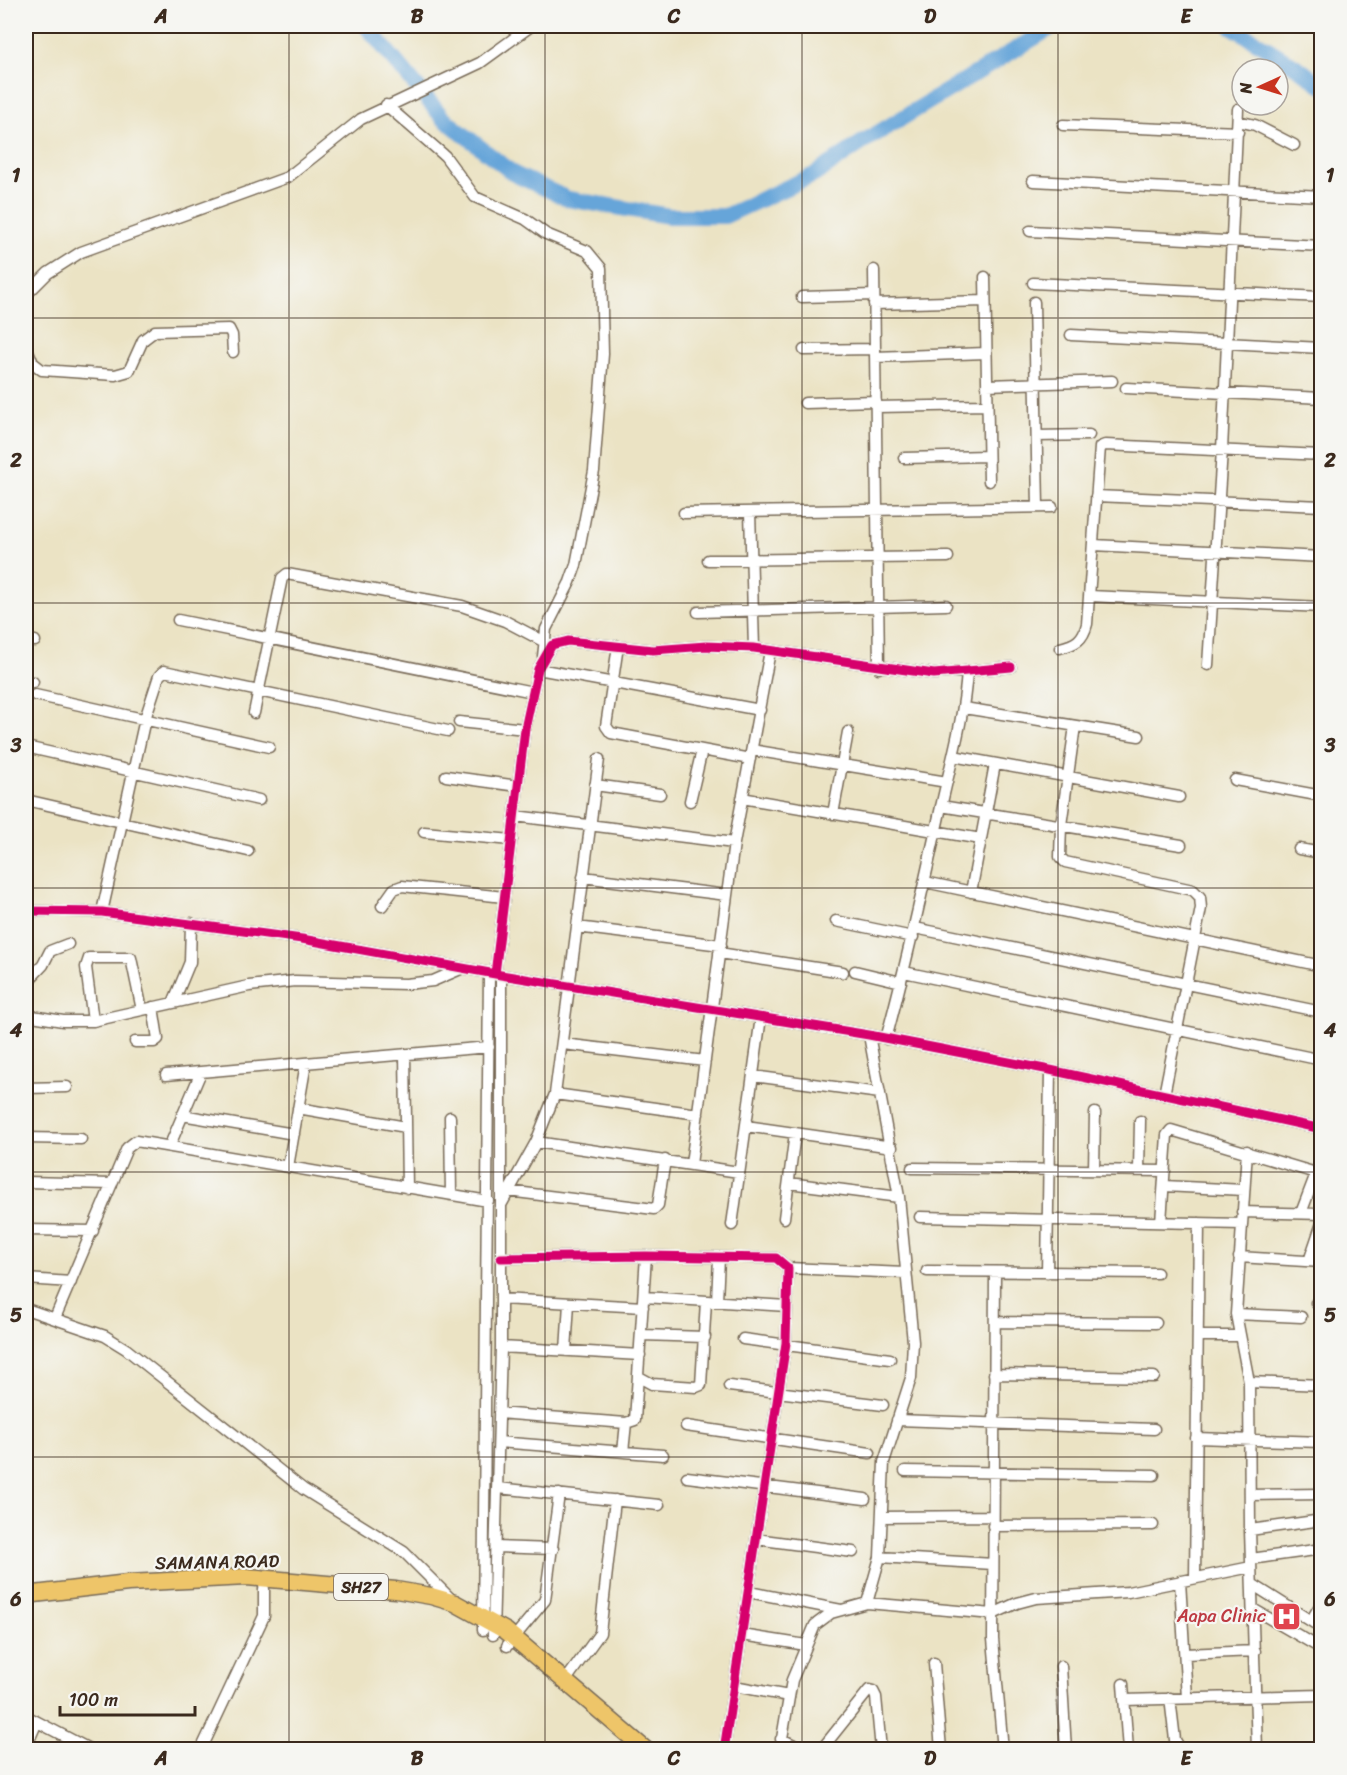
<svg xmlns="http://www.w3.org/2000/svg" width="1347" height="1775" viewBox="0 0 1347 1775" font-family="Sriracha,sans-serif">
<style>
.lines{fill:none;stroke-linecap:round;stroke-linejoin:round}
.river{stroke:#66a5d9;stroke-width:16}
.minor-casing{stroke:#796b58;stroke-width:13}
.primary-casing{stroke:#796b58;stroke-width:19}
.minor{stroke:#fff;stroke-width:10}
.primary{stroke:#eec569;stroke-width:16}
.cycleway-casing{stroke:#f6f6f2;stroke-width:13}
.cycleway{stroke:#d6006c;stroke-width:9}
.grid{fill:none;stroke:#3b2a1e;stroke-width:1.5;stroke-opacity:0.55}
.labels{text-anchor:middle;stroke-width:4.5;stroke-linejoin:round;paint-order:stroke}
.shield{fill:#f6f6f2;stroke:#73675e;stroke-width:1.5}
.shield-label{font-size:16px;font-weight:bold;fill:#3b2a1e}
.street-label{font-size:18px;fill:#3b2a1e;stroke:#f6f6f2}
.health-label{font-size:18px;fill:#be3a42;stroke:#f6f6f2;text-anchor:end}
.neatline{fill:none;stroke:#3b2a1e;stroke-width:2}
.grid-label{font-size:20px;text-anchor:middle;font-weight:bold;fill:#3b2a1e}
</style>
<rect width="100%" height="100%" fill="#f6f6f2"/>
<filter id="ink" filterUnits="userSpaceOnUse"><feTurbulence type="fractalNoise" baseFrequency=".0167" numOctaves="2"/><feDisplacementMap in="SourceGraphic" scale="12" xChannelSelector="R" yChannelSelector="G"/><feConvolveMatrix kernelMatrix="1 2 1 2 8 2 1 2 1" color-interpolation-filters="sRGB"/></filter>
<filter id="wash" filterUnits="userSpaceOnUse"><feTurbulence type="fractalNoise" baseFrequency=".008" numOctaves="4" result="noise"/><feDisplacementMap in="SourceGraphic" scale="24" xChannelSelector="R" yChannelSelector="G"/><feGaussianBlur stdDeviation="1.35" result="paint"/><feColorMatrix in="noise" values="0 0 0 0 0 0 0 0 0 0 0 0 0 0 0 0 0 1.4 0 .05"/><feComposite in="paint" operator="in"/></filter>
<g filter="url(#wash)">
<rect width="100%" height="100%" fill="#ebe3c4"/>
<g class="lines">
<!-- river -->
<path class="river" d="M366,26L443,118L514,174L568,199L669,216H725L814,175L866,140L1054,26
M1231,26L1300,69L1322,86"/>
</g>
</g>
<g filter="url(#ink)">
<g class="lines">
<defs>
<path id="minor" d="M386,105L445,156L475,197L525,219L546,234L587,251L601,268L603,354L594,471L576,565L570,582L546,629L543,657
M1238,121L1255,125L1294,145
M1063,125L1238,132
M1033,181L1322,196
M1030,231L1322,246
M874,270L879,668
M985,277L989,481
M1033,283L1322,297
M26,295L48,273L81,252L288,177L361,119L480,63L531,26
M802,297L874,295
M1034,302L1038,507
M874,304L985,301
M1071,335L1322,348
M26,346L33,363L42,370L115,375L129,371L143,340L155,331L229,329L232,335L233,352
M804,350L875,349
M875,357L986,353
M987,385L1112,381
M1126,388L1322,398
M805,403L876,401
M876,407L987,405
M1037,436L1089,435
M904,458L988,456
M1096,496L1322,506
M750,512L754,648
M684,513L1052,507
M1094,545L1322,557
M708,560L948,557
M1090,596L1322,607
M698,612L946,605
M178,620L533,692
M26,640L35,641
M618,646L606,726L611,733L750,759
M1060,648C1076,644 1083,640 1087,624L1100,447L1105,445L1322,455
M1208,665L1222,450L1238,109
M538,669L760,710
M26,682H33
M35,695L269,747
M964,708L1139,736
M254,713L282,578L287,574L462,606L505,621L543,641
M459,722L525,729
M1075,726L1061,825L1060,857L1065,862L1193,890L1200,897L1201,908L1164,1095
M26,747L259,800
M752,750L947,782
M953,756L1179,797
M446,776L518,786
M1235,780L1322,796
M595,785L660,794
M742,798L981,839
M26,800L248,851
M690,801L702,750
M941,806L1181,845
M833,814L848,732
M515,816L734,843
M424,832L512,840
M1299,849L1322,853
M583,877L727,895
M925,882L1322,966
M971,892L995,764
M382,906L394,889L402,886L504,897
M26,911L102,912L302,939L501,975L869,1035L1050,1070L1322,1129
M102,912L145,719L159,676L164,671L448,731
M836,921L913,937
M577,927L721,945
M915,928L1322,1012
M719,953L843,972
M855,971L901,982
M904,972L1322,1060
M495,974L525,729L538,669L552,645L568,641L653,650L706,646L754,648L934,674L1011,667
M26,983L43,965L50,951L68,944
M173,1003L190,962L191,923
M26,1015L63,1021H93L249,986L295,981L406,984L433,981L463,968
M93,1021L86,967L89,958H131L142,1010
M886,1039C907,962 924,884 941,807C951,762 964,718 967,672
M135,1042H154L158,1039L153,1007
M563,1044L705,1061
M405,1054L407,1188
M166,1075L489,1047
M753,1076L880,1093
M26,1088L67,1087
M555,1094L698,1114
M298,1108L406,1127
M182,1115L294,1134
M450,1117L451,1195
M746,1126L892,1147
M26,1138L81,1139
M536,1142L739,1172
M170,1145L201,1072
M1247,1151L1236,1314L1249,1382L1250,1530L1257,1750
M691,1164L734,843L770,651
M288,1167L306,1063
M912,1168L1165,1171
M1094,1170L1095,1113
M1139,1170L1140,1121
M26,1182L112,1184
M789,1183L899,1197
M1164,1186L1244,1190
M508,1191L654,1209L658,1205L665,1160
M501,1205L536,1142L555,1094L599,759
M1242,1212L1322,1214
M1301,1213L1322,1158
M920,1217L1242,1224
M784,1218L795,1133
M1161,1222L1167,1135L1171,1130L1316,1173
M732,1225L761,1017
M26,1230L93,1231
M1239,1257L1322,1262
M501,1258L646,1256L776,1258L788,1268L786,1343L724,1750
M1309,1261L1322,1223
M788,1268L905,1273
M927,1271L1157,1273
M995,1272L993,1639L1003,1750
M1047,1273L1050,1070
M26,1279L71,1282
M644,1297L787,1306
M501,1299L643,1307
M717,1301L719,1258
M1316,1303H1322
M26,1309L105,1336L126,1349L303,1489L404,1552L452,1600
M1236,1314L1301,1317
M55,1318L127,1148L136,1141L488,1201
M995,1322L1156,1323
M642,1335L705,1337
M1199,1336H1239
M743,1339L890,1359
M501,1347L640,1355
M566,1351L569,1303
M994,1374L1154,1377
M639,1377L652,1384L696,1387L701,1385L706,1301
M1249,1382L1322,1385
M729,1386L883,1405
M499,1413L626,1423L635,1420L646,1256
M897,1420L1154,1429
M686,1426L870,1453
M1196,1438L1322,1442
M499,1442L663,1455
M623,1452L626,1423
M905,1471L1154,1475
M687,1477L865,1499
M498,1488L659,1505
M1250,1495L1322,1494
M882,1517L993,1516
M993,1526L1153,1525
M1250,1530L1322,1520
M756,1539L853,1552
M496,1547L553,1549
M880,1557L993,1564
M1251,1559L1322,1549
M1195,1578L1199,1223
M1180,1581L1187,1698
M1252,1584L1322,1628
M749,1592L841,1610
M867,1603L880,1557L884,1462L911,1378L913,1342L899,1197L869,1035
M1253,1609L1322,1649
M1311,1621L1322,1602
M483,1630L489,973
M493,1635L501,1347V975
M742,1635L806,1645
M507,1646L545,1600L559,1494
M1185,1654L1255,1651
M934,1663L941,1750
M1061,1666L1066,1750
M566,1680L600,1633L615,1500
M1123,1684L1128,1750
M734,1686L789,1696
M1170,1698L1175,1740L1181,1750
M1124,1700L1322,1695
M26,1716L91,1750
M781,1739L805,1750
M26,1747L37,1722
M201,1750L264,1616V1589
M780,1750L792,1680L815,1625L831,1613L867,1603L993,1614L1017,1603L1036,1598L1128,1592L1251,1567
M821,1750L869,1690L873,1691L876,1697L881,1750"/>
<path id="primary" d="M26,1595L128,1583L247,1577L396,1590L431,1596L455,1603L506,1631L646,1750"/>
</defs>
<!-- minor casing -->
<use href="#minor" class="minor-casing"/>
<!-- primary casing -->
<use href="#primary" class="primary-casing"/>
<!-- minor -->
<use href="#minor" class="minor"/>
<!-- primary -->
<use href="#primary" class="primary"/>
<defs>
<path id="cycleway" d="M26,911L102,912L302,939L501,975L869,1035L1050,1070L1322,1129
M495,974L525,729L538,669L552,645L568,641L653,650L706,646L754,648L934,674L1011,667
M501,1258L646,1256L776,1258L788,1268L786,1343L724,1750"/>
</defs>
<!-- cycleway casing -->
<use href="#cycleway" class="cycleway-casing"/>
<!-- cycleway -->
<use href="#cycleway" class="cycleway"/>
</g>
</g>
<!-- grid -->
<path class="grid" d="M289,26V1750M545,26V1750M802,26V1750M1058,26V1750M26,318H1322M26,603H1322M26,888H1322M26,1172H1322M26,1457H1322"/>
<!-- icons -->
<defs>
<symbol id="hospital-square" viewBox="-11 -11 22 22"><rect x="-9" y="-9" width="18" height="18" rx="4" fill="#e0444e" stroke="#f6f6f2"/><path d="M-5-5h3v3.5h4V-5h3V5h-3V1.5h-4V5h-3Z" fill="#fff"/></symbol>
</defs>
<g fill-rule="evenodd">
<use href="#hospital-square" x="1270" y="1600" width="33" height="33"/>
</g>
<g class="labels">
<!-- shield labels -->
<rect class="shield" x="334" y="1574" width="54" height="26" rx="4.5"/>
<g class="shield-label">
<text x="361" y="1593">SH27</text>
</g>
<!-- street labels -->
<g class="street-label">
<text transform="translate(217 1562) rotate(-1)" y="6">SAMANA ROAD</text>
</g>
<!-- health labels -->
<g class="health-label">
<text x="1266" y="1622">Aapa Clinic</text>
</g>
</g>
<!-- margin -->
<rect width="1347" height="1775" fill="none" stroke="#f6f6f2" stroke-width="66"/>
<!-- north arrow -->
<g transform="translate(1260 87) rotate(266)"><circle r="28" fill="#f6f6f2" stroke="#aba49d" stroke-width="1.5"/>
<path d="M0-4.5L10 22L0 15L-10 22Z" fill="#c8321e"/>
<text y="-9" font-size="16" font-weight="bold" text-anchor="middle" fill="#3b2a1e">N</text>
</g>
<!-- scale -->
<path d="M60 1706v9h135v-9" fill="none" stroke="#3b2a1e" stroke-width="3"/>
<text x="69" y="1706" font-size="18" fill="#3b2a1e" stroke="#f6f6f2" stroke-width="4.5" paint-order="stroke">100 m</text>
<rect x="33" y="33" width="1281" height="1709" class="neatline"/>
<g class="grid-label">
<text x="161" y="23">A</text>
<text x="417" y="23">B</text>
<text x="674" y="23">C</text>
<text x="930" y="23">D</text>
<text x="1186" y="23">E</text>
<text x="16" y="182">1</text>
<text x="1330" y="182">1</text>
<text x="16" y="467">2</text>
<text x="1330" y="467">2</text>
<text x="16" y="752">3</text>
<text x="1330" y="752">3</text>
<text x="16" y="1037">4</text>
<text x="1330" y="1037">4</text>
<text x="16" y="1322">5</text>
<text x="1330" y="1322">5</text>
<text x="16" y="1606">6</text>
<text x="1330" y="1606">6</text>
<text x="161" y="1765">A</text>
<text x="417" y="1765">B</text>
<text x="674" y="1765">C</text>
<text x="930" y="1765">D</text>
<text x="1186" y="1765">E</text>
</g>
</svg>
